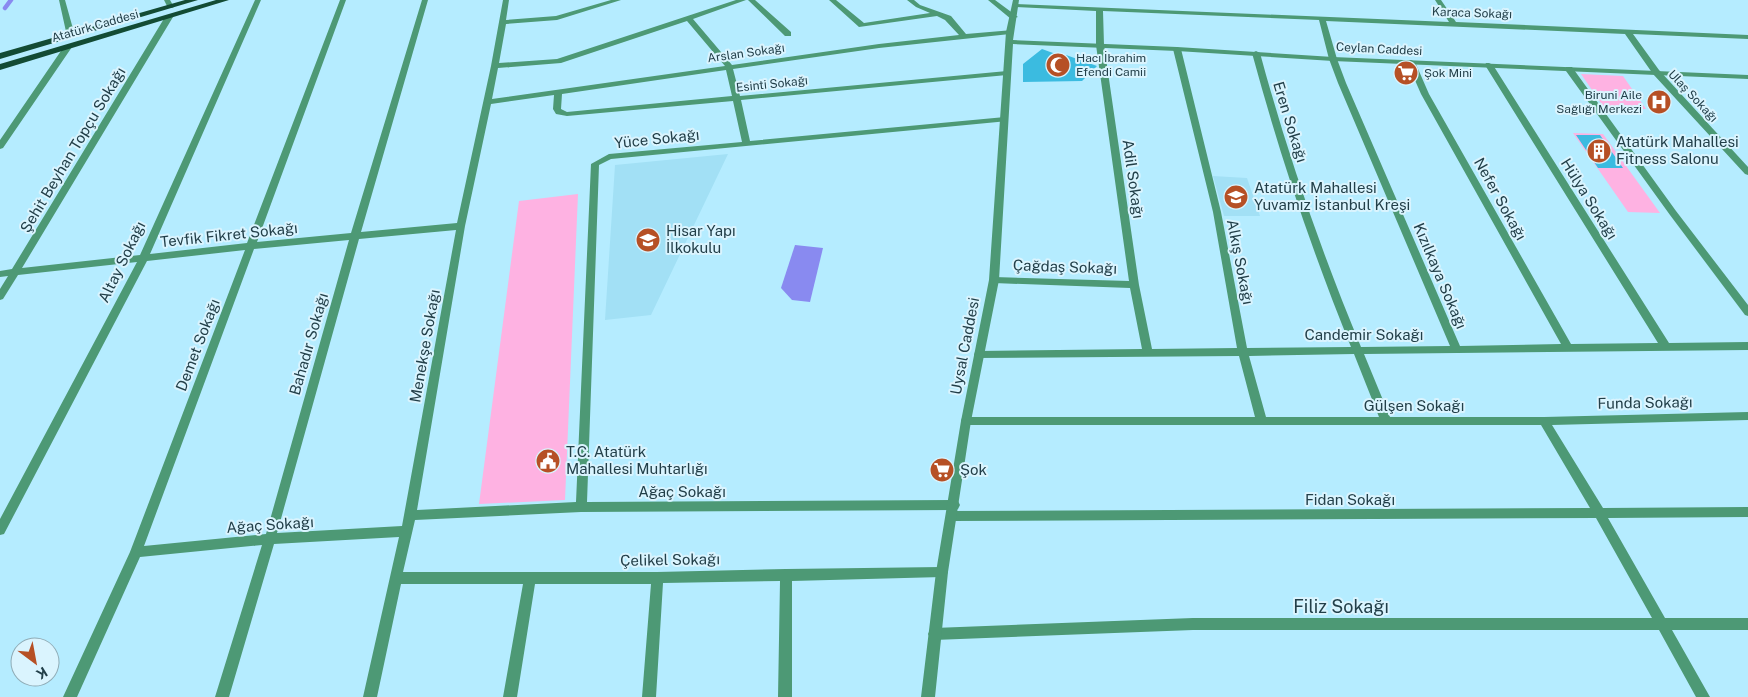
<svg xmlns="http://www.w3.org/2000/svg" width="1748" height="697" viewBox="0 0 1748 697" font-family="'Public Sans',sans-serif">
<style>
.built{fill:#a2e0f5}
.green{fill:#feb2e2}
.water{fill:#898af0}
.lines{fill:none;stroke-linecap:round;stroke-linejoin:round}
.stream{stroke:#898af0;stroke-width:4.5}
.building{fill:#3bbbe0}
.minor{fill:#4d9975;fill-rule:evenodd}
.tertiary{fill:#4d9975;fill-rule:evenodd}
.primary{fill:#134b34;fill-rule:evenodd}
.labels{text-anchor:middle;stroke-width:4;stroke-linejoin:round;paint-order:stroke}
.far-street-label{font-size:12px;fill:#223f49;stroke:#daf4fe}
.far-poi-label{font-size:12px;fill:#223f49;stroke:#daf4fe;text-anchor:start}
.street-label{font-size:15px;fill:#223f49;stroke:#daf4fe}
.poi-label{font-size:15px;fill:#223f49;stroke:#daf4fe;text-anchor:start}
.near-street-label{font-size:18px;fill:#223f49;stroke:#daf4fe}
</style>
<rect width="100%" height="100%" fill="#b5ecff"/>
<!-- built -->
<path class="built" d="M728,154L651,315L605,320L615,165Z
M1213,176L1247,178L1260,216H1224Z"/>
<!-- green -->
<path class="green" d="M1581,74L1623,76L1646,109H1605Z
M1573,133L1603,134L1660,213L1628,212Z
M578,194L565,500L479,504L519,201Z"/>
<!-- water -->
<path class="water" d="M795,245L823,248L810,302L792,300L781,288Z"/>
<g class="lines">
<!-- stream -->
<path class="stream" d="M5,8L11,0"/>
</g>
<!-- building -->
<path class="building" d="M1042,49L1064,57L1066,55L1097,66L1082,81L1023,82V64Z
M1576,135H1600L1623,168H1598Z"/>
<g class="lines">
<!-- minor -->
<path class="minor" d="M59,0H65L75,36L74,38L67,36Z
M164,0H170L174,7L172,8H168Z
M255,0H261L150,254L247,243L340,0H346L257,242L351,233L422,0H428L361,232L457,223L491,66L503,0H509L506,20L556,16L611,0H621L557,20L506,24L499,63L557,59L736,0H746L693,19L732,65L879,44L959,35L945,20L937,16L859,27L829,0H836L864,23L930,13L916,7L907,0H914L920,5L951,16L966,34L1013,30L1014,32L1010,34L879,48L733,69L740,96L1007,71L1011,73L1007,75L741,100L750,141L1005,117H1008V121L611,159L599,165L587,502L954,500L958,501L960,505L958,509L954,510L581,512L415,520L403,572H657L786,569L942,567L946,568L948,572L946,576L942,577L792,581V697H778L780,581L663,583L656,697H642L651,584H535L517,697H503L523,584H401L377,697H363L399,537L274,544L229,697H215L262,545L140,557L77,697H63L130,552L245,250L147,261L4,534L0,535V519L137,262L18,275L3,299L0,300V289L8,276L0,277V271L12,269L165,17L169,15L173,17L22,268L140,255ZM687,21L725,66L492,99L498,68L561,63ZM726,70L732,96L567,112L561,109L562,94ZM554,95L553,109L556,114L567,116L733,101L742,142L609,154L591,164L576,502L417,510L465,226L491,104ZM456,230L402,526L277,533L359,239ZM349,240L266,534L144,546L254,249Z
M748,0H755L791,32V36H785Z
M988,0H995L1018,17L1011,19Z
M1435,0H1441L1456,22L1748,35V39L1633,34L1659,70L1748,167V175L1745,174L1653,74L1625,34L1326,21L1337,59L1346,83L1460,346L1561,344L1421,94L1407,62L1411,60L1415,62L1429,94L1571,344L1658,343L1485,65L1486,63H1489L1493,65L1669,343L1748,342V350L1364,354L1390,417H1544L1748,412V420L1552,425L1603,508L1748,507V517L1608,518L1665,618H1748V630H1672L1710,697H1696L1659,630H1193L934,640L930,638L928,634L930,630L934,628L1193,618H1652L1596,518L952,521L948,520L946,516L948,512L952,511L1590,508L1541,425H966L962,424L961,421L962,418L966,417H1255L1239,356L975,358L974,355L975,352L979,351L1142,349L1130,288L994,283L989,280L994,277L1129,281L1096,45V11L1016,7L1013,5L1014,4L1449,22ZM1103,11L1319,20L1329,59L1338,83L1450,346L1361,347C1321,251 1287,153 1260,53L1256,51L1252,53C1279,153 1312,251 1351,347L1247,348L1221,212L1181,49L1177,47L1173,49L1213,212L1237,348L1152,349L1139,285L1104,45ZM1354,354L1379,417H1266L1249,356Z
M65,45H71L72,47L3,148L0,149V140Z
M1566,67H1572L1676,211L1748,305V316L1745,315L1670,215L1566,71Z"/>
<!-- tertiary -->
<path class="tertiary" d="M1013,0H1019L1013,40L1177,47L1333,57L1748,75V79L1333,61L1177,51L1013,44L999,280L971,421L948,572L935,697H921L936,572L961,421L989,280L1006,32Z"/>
<!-- primary -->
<path class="primary" d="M185,0H198L0,59V53Z
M216,0H229L0,70V64Z"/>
</g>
<!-- icons -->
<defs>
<symbol id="mosque-disc" viewBox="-11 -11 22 22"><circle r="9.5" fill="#b65025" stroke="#daf4fe"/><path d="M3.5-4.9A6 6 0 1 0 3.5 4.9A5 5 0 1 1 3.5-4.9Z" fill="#fff"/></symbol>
<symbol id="supermarket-disc" viewBox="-11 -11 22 22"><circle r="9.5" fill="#b65025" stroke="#daf4fe"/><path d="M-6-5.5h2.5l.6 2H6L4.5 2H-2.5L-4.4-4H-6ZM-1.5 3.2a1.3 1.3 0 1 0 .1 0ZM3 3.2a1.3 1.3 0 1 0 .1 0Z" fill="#fff"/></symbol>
<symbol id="hospital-disc" viewBox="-11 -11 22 22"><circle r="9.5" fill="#b65025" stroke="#daf4fe"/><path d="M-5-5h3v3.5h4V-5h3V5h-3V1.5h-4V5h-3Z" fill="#fff"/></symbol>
<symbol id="building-disc" viewBox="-11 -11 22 22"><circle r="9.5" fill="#b65025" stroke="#daf4fe"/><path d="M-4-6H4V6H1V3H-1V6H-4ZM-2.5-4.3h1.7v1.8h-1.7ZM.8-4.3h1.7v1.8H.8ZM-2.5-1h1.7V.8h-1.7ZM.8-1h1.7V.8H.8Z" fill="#fff"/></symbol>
<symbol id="school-disc" viewBox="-11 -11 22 22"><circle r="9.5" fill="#b65025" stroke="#daf4fe"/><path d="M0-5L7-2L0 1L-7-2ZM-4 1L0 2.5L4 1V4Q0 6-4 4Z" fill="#fff"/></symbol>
<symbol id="civic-disc" viewBox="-11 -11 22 22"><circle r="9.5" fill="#b65025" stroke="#daf4fe"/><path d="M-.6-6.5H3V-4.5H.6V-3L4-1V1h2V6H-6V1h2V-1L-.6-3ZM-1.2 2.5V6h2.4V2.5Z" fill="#fff"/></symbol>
</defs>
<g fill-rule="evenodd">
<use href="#mosque-disc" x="1044" y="51" width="28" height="28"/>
<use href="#supermarket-disc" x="1392" y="59" width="28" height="28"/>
<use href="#hospital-disc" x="1645" y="88" width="28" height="28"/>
<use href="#building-disc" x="1585" y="137" width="28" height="28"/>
<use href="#school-disc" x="1222" y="183" width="28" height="28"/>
<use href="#school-disc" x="634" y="226" width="28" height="28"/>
<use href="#civic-disc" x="534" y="447" width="28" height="28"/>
<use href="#supermarket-disc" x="928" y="456" width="28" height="28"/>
</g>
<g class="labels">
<!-- far-street labels -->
<g class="far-street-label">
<text transform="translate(1472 13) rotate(2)" y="4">Karaca Sokağı</text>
<text transform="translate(95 26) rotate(-16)" y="4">Atatürk Caddesi</text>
<text transform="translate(1379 49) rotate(3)" y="4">Ceylan Caddesi</text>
<text transform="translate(746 53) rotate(-8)" y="4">Arslan Sokağı</text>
<text transform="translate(772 84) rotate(-6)" y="4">Esinti Sokağı</text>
<text transform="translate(1693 96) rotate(47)" y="4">Ulaş Sokağı</text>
</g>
<!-- far-poi labels -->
<g class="far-poi-label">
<text x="1076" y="62">Hacı İbrahim<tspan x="1076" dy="14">Efendi Camii</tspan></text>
<text x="1424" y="77">Şok Mini</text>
<text x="1642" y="99" text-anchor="end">Biruni Aile<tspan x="1642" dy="14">Sağlığı Merkezi</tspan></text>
</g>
<!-- street labels -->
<g class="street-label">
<text transform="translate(1290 122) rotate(73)" y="5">Eren Sokağı</text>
<text transform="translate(657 139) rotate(-6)" y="5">Yüce Sokağı</text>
<text transform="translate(73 150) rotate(-59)" y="5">Şehit Beyhan Topçu Sokağı</text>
<text transform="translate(1133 179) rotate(82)" y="5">Adil Sokağı</text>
<text transform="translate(1500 199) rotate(61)" y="5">Nefer Sokağı</text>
<text transform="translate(1589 199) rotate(58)" y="5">Hülya Sokağı</text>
<text transform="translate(229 235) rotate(-6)" y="5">Tevfik Fikret Sokağı</text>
<text transform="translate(122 262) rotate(-64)" y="5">Altay Sokağı</text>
<text transform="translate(1240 262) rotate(79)" y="5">Alkış Sokağı</text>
<text transform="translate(1065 267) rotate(2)" y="5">Çağdaş Sokağı</text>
<text transform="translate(1440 276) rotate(67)" y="5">Kızılkaya Sokağı</text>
<text x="1364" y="340">Candemir Sokağı</text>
<text transform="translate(309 344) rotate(-74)" y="5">Bahadır Sokağı</text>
<text transform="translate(198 345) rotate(-69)" y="5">Demet Sokağı</text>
<text transform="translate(425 346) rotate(-80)" y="5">Menekşe Sokağı</text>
<text transform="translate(965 346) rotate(-79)" y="5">Uysal Caddesi</text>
<text transform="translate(1645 403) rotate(-1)" y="5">Funda Sokağı</text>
<text x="1414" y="411">Gülşen Sokağı</text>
<text x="682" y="497">Ağaç Sokağı</text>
<text x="1350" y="505">Fidan Sokağı</text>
<text transform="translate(270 525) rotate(-4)" y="5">Ağaç Sokağı</text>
<text transform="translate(670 560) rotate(-1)" y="5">Çelikel Sokağı</text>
</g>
<!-- poi labels -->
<g class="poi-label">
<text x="1616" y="147">Atatürk Mahallesi<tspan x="1616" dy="17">Fitness Salonu</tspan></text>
<text x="1254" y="193">Atatürk Mahallesi<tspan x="1254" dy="17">Yuvamız İstanbul Kreşi</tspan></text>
<text x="666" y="236">Hisar Yapı<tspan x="666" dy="17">İlkokulu</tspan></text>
<text x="566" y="457">T.C. Atatürk<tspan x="566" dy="17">Mahallesi Muhtarlığı</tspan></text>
<text x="960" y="475">Şok</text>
</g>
<!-- near-street labels -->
<g class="near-street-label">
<text x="1341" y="613">Filiz Sokağı</text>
</g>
</g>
<!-- north arrow -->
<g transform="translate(35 662) rotate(148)"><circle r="24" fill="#daf4fe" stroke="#90acb6"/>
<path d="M0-4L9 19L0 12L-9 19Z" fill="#b65025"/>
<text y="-8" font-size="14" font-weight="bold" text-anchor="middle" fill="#223f49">K</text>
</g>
</svg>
